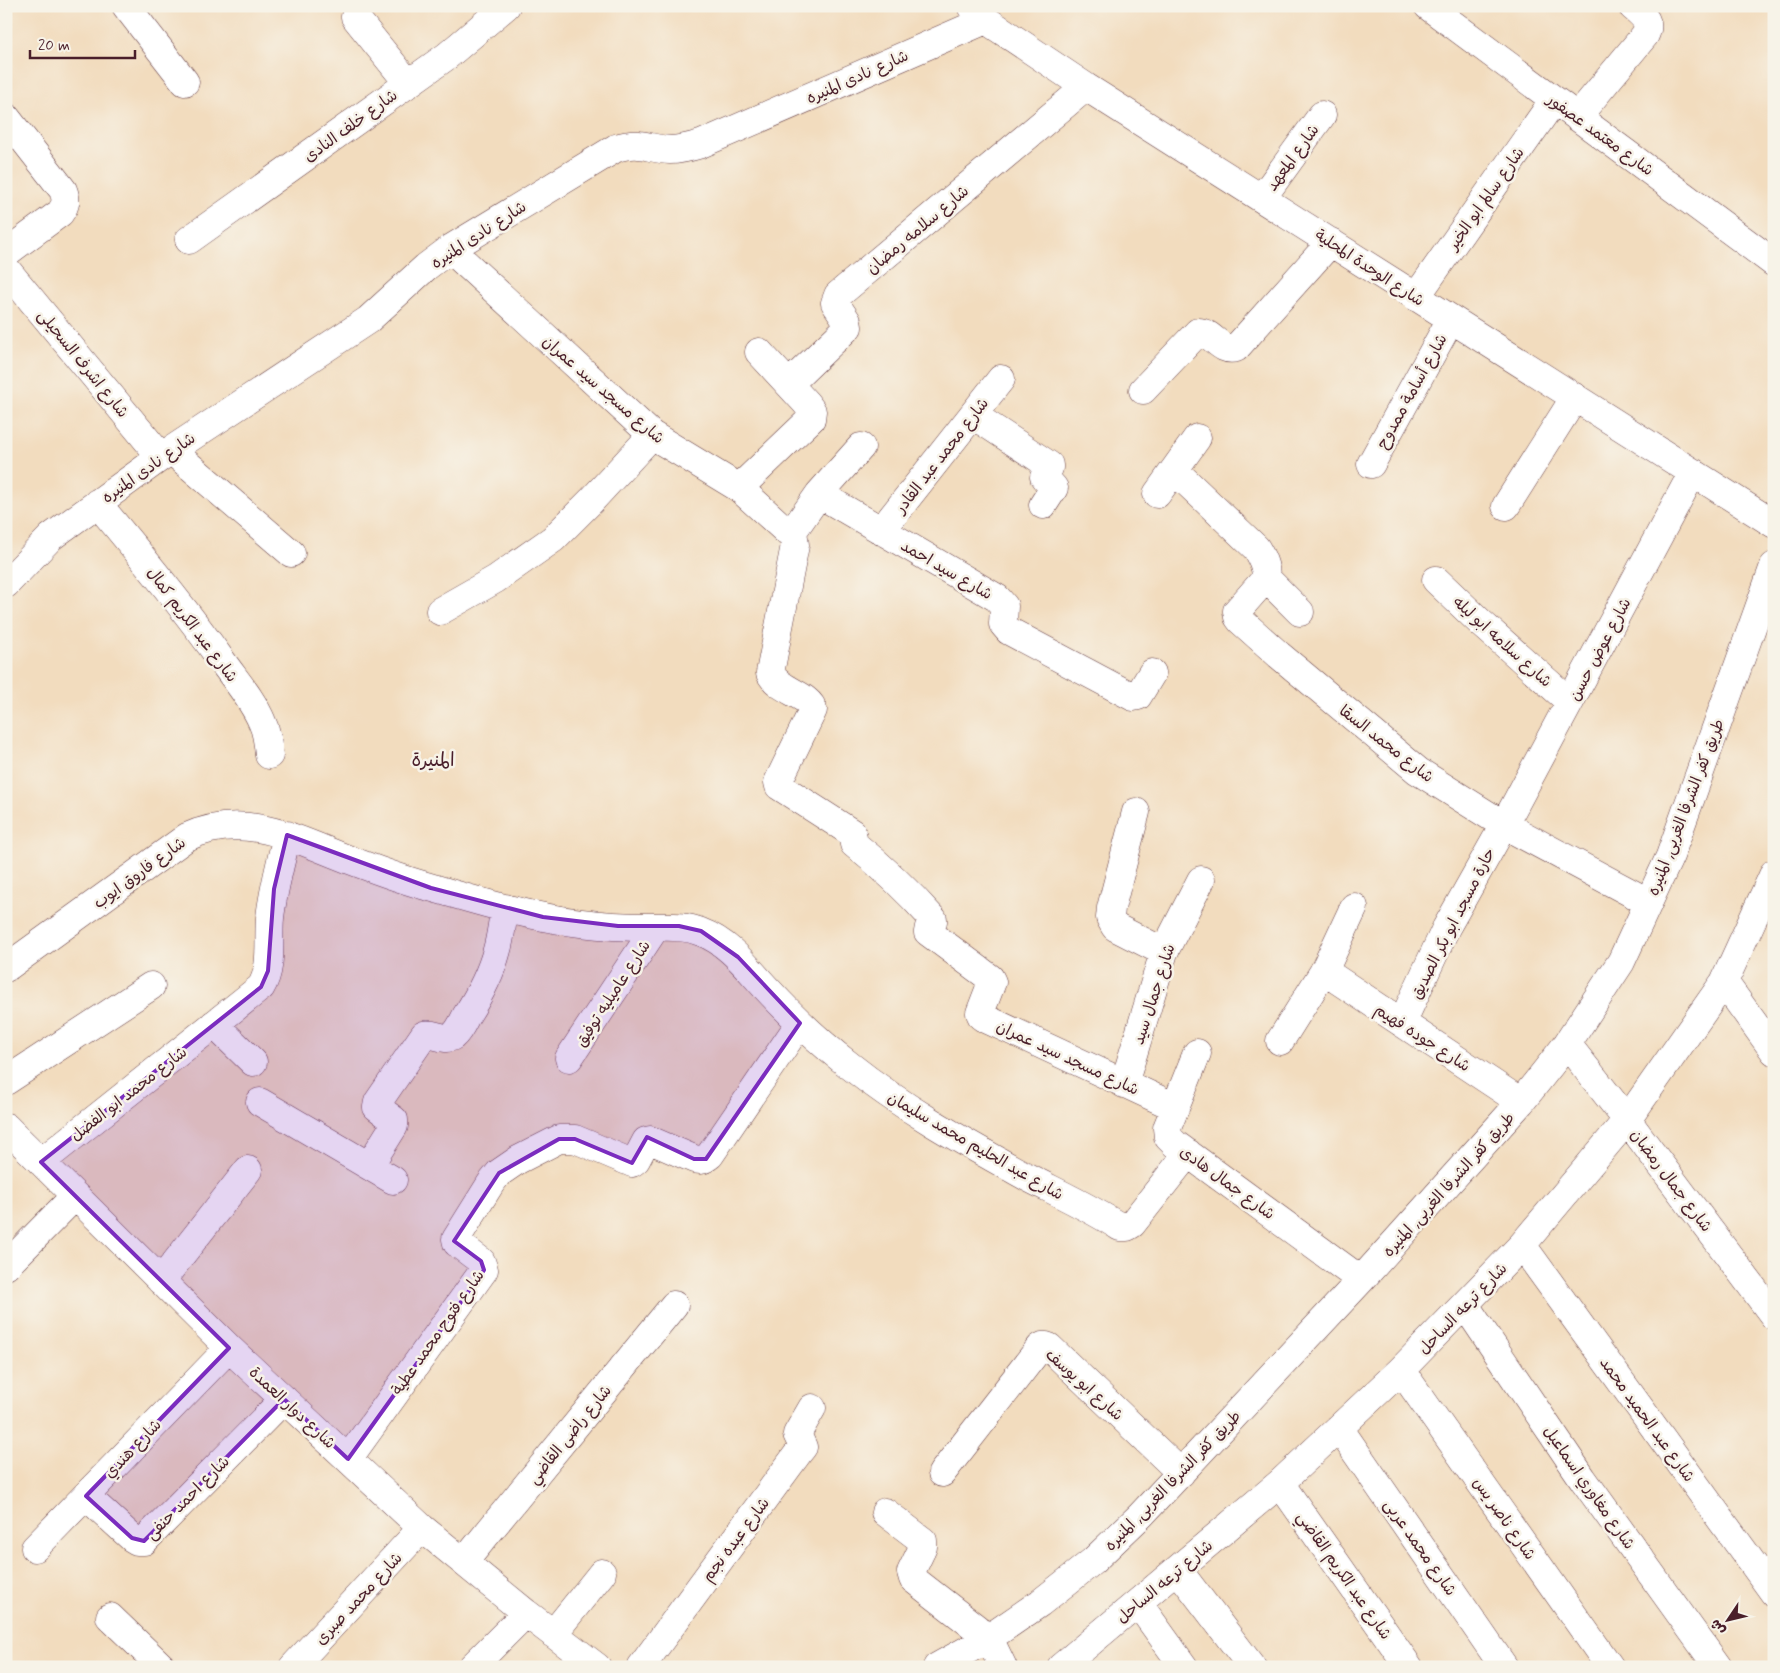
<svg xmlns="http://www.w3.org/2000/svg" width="1780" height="1673" viewBox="0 0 1780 1673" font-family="Mynerve,'Playpen Sans Arabic',sans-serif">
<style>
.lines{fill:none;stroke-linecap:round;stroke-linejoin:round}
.minor-casing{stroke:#633b41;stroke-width:29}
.minor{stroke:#fff;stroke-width:28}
.marked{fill:#7b2cbf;fill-opacity:0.2;stroke:#7b2cbf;stroke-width:4;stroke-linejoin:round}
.labels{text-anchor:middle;stroke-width:5;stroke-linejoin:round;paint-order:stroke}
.street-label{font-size:16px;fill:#4a1f2b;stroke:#f7f3e8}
.quarter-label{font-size:19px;fill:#4a1f2b;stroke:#f7f3e8}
</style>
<rect width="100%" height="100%" fill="#f7f3e8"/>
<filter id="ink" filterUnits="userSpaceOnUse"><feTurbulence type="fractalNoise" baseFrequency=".02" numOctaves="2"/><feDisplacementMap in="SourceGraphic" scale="10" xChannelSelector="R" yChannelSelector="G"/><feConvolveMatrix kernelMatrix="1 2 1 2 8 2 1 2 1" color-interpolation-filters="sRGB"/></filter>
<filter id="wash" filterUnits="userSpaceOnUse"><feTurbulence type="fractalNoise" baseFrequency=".0096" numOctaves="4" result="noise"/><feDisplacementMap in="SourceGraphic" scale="20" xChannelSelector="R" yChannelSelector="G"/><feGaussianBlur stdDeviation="1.12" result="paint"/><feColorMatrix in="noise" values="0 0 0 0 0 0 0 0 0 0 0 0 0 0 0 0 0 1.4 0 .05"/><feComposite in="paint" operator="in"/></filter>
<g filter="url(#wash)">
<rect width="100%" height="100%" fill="#f2dcbe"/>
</g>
<g filter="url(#ink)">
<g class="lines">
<defs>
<path id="minor" d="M126,6L185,82
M1428,6L1774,263
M972,8L986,20L1086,87L1774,524
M355,17L408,83
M6,117L63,190C67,200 66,205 60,213L6,253
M1577,117L1645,35C1652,21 1642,15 1632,6
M1262,198L1322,115
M189,240L447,56L506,6
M450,249L652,435L739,488L794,538L795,545L770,673C778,690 810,695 813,710L778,782L779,786L852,833L854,844C883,867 908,891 933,919V922L929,927L928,932L990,978L992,982L980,1013L982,1017L1175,1107
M6,269L161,457
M1416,297L1554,100
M789,384L848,327L847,321L835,303L838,295L1086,87
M1143,390L1198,332C1214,332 1219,353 1236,348L1331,242
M973,415L1049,465V468L1044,477L1054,488L1043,505
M171,450L291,553
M1371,464L1451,319
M1174,470L1256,548C1262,558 1266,566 1266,578L1237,611L1238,617L1241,621L1279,655L1418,771L1504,825L1648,902
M739,488L811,419L812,411L806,403L759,352
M819,494L997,598L1004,606L1003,624L1009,631L1133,697L1138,696L1152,673
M1157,494L1197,438
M97,503C140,554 183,606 222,661C236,681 253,700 262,722C267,732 268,743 269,755
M1506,506L1575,397
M881,531L1001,379
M791,534L819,494L861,447
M1266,578L1300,612
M1436,580L1480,622L1570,702
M6,584L51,537L161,457L368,320L426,267L450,249L616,148C642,140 647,149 670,150C681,150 691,147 701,144L986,20
M440,611L496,579L553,539L591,501L652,435
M1136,812L1111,908L1110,918L1115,927L1164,952
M6,968L187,837C248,809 300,842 358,863C382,872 407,881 433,888C481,902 531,917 581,923C604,926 626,927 649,927C667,927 684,925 701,932C730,943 748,969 768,990C793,1017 820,1043 849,1065C904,1109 966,1143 1027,1177C1058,1193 1091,1208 1120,1227H1127L1132,1224L1188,1153
M1324,971L1521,1102
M1724,982L1774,1051
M1402,1023L1446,928L1504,825L1693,472
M214,1024L253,1062
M1280,1041L1324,971L1354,907
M1567,1044L1627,1120L1774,1316
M1197,1053L1167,1128L1168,1137L1175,1144L1361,1280
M569,1058L656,927
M6,1081L151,986
M1124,1084L1164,952L1201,880
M260,1102L393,1180
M6,1127L229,1348L422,1528L526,1613L597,1667
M41,1162L261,987C273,967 268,941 270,918C273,890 281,862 287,835
M369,1166L394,1126V1120L377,1107L378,1102L424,1035C434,1032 444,1042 453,1036C459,1031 463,1022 466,1016C479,996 491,973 497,950C501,936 502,922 505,908
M1522,1245L1774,1593
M6,1266L75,1196
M161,1281L248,1170
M1465,1305L1583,1479L1718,1667
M1401,1370L1610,1667
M1339,1428L1504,1667
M348,1459L484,1270L481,1261L457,1243L456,1239L491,1183L499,1173L518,1160L559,1139H575L632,1163L636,1160L646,1141L650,1140L694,1159C701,1161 704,1160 710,1155L800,1023
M942,1473L1038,1350C1041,1346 1044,1345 1049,1347L1181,1473
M1280,1483L1409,1667
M86,1496L132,1538L137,1541H144L284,1399
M885,1512L923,1541V1547L911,1572L913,1579L989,1638L1003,1667
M35,1548L229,1348
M464,1562L674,1305
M1178,1570L1252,1667
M1138,1603L1184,1667
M110,1617L162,1667
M553,1634L602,1573
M293,1667L422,1528
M472,1667L526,1613
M641,1667L799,1452L803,1447L797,1434L812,1408
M937,1667L989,1638L1040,1603L1093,1561L1141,1515L1361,1280L1521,1102L1567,1044L1621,962L1670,856L1774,566
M1061,1667L1280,1483L1401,1370L1522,1245L1627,1120L1724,982L1774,873"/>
</defs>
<!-- minor casing -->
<use href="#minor" class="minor-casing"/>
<!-- minor -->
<use href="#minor" class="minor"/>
</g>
</g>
<!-- marked area -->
<path class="marked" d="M287,835L431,888L543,917L618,926H679L701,931L738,957L800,1023L706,1159H694L647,1137L632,1163L575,1139H559L499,1173L454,1241L481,1261L484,1270L348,1459L284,1399L144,1541L132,1538L86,1496L229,1348L41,1162L261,987L268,971L274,889Z"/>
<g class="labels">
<!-- street labels -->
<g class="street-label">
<text transform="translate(857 76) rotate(-24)" y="6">شارع نادى المنيره</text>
<text transform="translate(350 125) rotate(-36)" y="6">شارع خلف النادى</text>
<text transform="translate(1601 134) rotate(36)" y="6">شارع معتمد عصفور</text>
<text transform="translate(1292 157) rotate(-54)" y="6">شارع المعهد</text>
<text transform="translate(1485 198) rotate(-55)" y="6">شارع سالم ابو الخير</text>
<text transform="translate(917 229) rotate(-40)" y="6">شارع سلامه رمضان</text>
<text transform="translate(478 234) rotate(-33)" y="6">شارع نادى المنيره</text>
<text transform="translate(1370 267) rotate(33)" y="6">شارع الوحدة المحلية</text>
<text transform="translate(84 363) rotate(51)" y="6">شارع اشرف السحيلى</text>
<text transform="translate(604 389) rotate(41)" y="6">شارع مسجد سيد عمران</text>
<text transform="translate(1411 391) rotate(-61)" y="6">شارع أسامة ممدوح</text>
<text transform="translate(941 455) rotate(-52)" y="6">شارع محمد عبد القادر</text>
<text transform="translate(148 467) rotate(-35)" y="6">شارع نادى المنيره</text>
<text transform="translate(947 569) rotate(30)" y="6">شارع سيد احمد</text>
<text transform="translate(193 624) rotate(53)" y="6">شارع عبد الكريم كمال</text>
<text transform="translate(1503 641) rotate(42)" y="6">شارع سلامه ابو ليله</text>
<text transform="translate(1599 649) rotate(-62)" y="6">شارع عوض حسن</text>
<text transform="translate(1387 743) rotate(38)" y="6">شارع محمد السقا</text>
<text transform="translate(1685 807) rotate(-69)" y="6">طريق كفر الشرفا الغربى, المنيره</text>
<text transform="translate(139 872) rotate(-36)" y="6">شارع فاروق ايوب</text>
<text transform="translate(1452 923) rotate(-63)" y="6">حارة مسجد ابو بكر الصديق</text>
<text transform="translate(612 993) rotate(-57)" y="6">شارع عاميليه توفيق</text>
<text transform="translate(1153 994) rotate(-72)" y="6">شارع جمال سيد</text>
<text transform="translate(1423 1037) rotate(33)" y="6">شارع جوده فهيم</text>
<text transform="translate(1068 1057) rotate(25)" y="6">شارع مسجد سيد عمران</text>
<text transform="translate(128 1093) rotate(-38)" y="6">شارع محمد ابو الفضل</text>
<text transform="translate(976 1145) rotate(30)" y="6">شارع عبد الحليم محمد سليمان</text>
<text transform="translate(1672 1180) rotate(53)" y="6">شارع جمال رمضان</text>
<text transform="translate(1228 1182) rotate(36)" y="6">شارع جمال هادى</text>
<text transform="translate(1448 1184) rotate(-48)" y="6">طريق كفر الشرفا الغربى, المنيره</text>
<text transform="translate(1462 1308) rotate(-46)" y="6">شارع ترعه الساحل</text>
<text transform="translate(437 1332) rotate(-55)" y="6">شارع فتوح محمد عطية</text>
<text transform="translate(1085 1384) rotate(42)" y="6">شارع ابو يوسف</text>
<text transform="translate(293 1407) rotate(43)" y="6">شارع دوار العمدة</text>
<text transform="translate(1648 1419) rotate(54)" y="6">شارع عبد الحميد محمد</text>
<text transform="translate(569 1434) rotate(-51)" y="6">شارع راضى القاضي</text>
<text transform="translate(132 1448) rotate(-46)" y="6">شارع هندي</text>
<text transform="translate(1172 1480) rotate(-46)" y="6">طريق كفر الشرفا الغربى, المنيره</text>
<text transform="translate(1590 1487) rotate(55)" y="6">شارع مغاوري اسماعيل</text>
<text transform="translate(187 1497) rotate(-45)" y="6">شارع احمد حنفى</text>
<text transform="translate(1505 1518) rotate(55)" y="6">شارع ناصر يس</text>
<text transform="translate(735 1539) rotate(-53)" y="6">شارع عبده نجم</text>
<text transform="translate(1421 1547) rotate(55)" y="6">شارع محمد عربى</text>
<text transform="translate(1345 1575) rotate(55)" y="6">شارع عبد الكريم القاضي</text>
<text transform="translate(1164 1581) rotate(-40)" y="6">شارع ترعه الساحل</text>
<text transform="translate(358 1598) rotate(-47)" y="6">شارع محمد صبرى</text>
</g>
<!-- quarter labels -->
<g class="quarter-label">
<text x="433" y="766">المنيرة</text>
</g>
</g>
<!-- margin -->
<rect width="1780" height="1673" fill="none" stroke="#f7f3e8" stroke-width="25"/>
<!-- north arrow -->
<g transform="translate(1728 1620) rotate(235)" stroke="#f7f3e8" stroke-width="4" paint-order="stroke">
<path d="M0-4L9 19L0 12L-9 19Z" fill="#4a1f2b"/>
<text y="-8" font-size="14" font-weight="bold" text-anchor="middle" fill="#4a1f2b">ش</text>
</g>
<!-- scale -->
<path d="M30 50v8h105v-8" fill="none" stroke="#4a1f2b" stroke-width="2.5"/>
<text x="38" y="50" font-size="15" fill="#4a1f2b" stroke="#f7f3e8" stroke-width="4" paint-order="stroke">20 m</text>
</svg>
